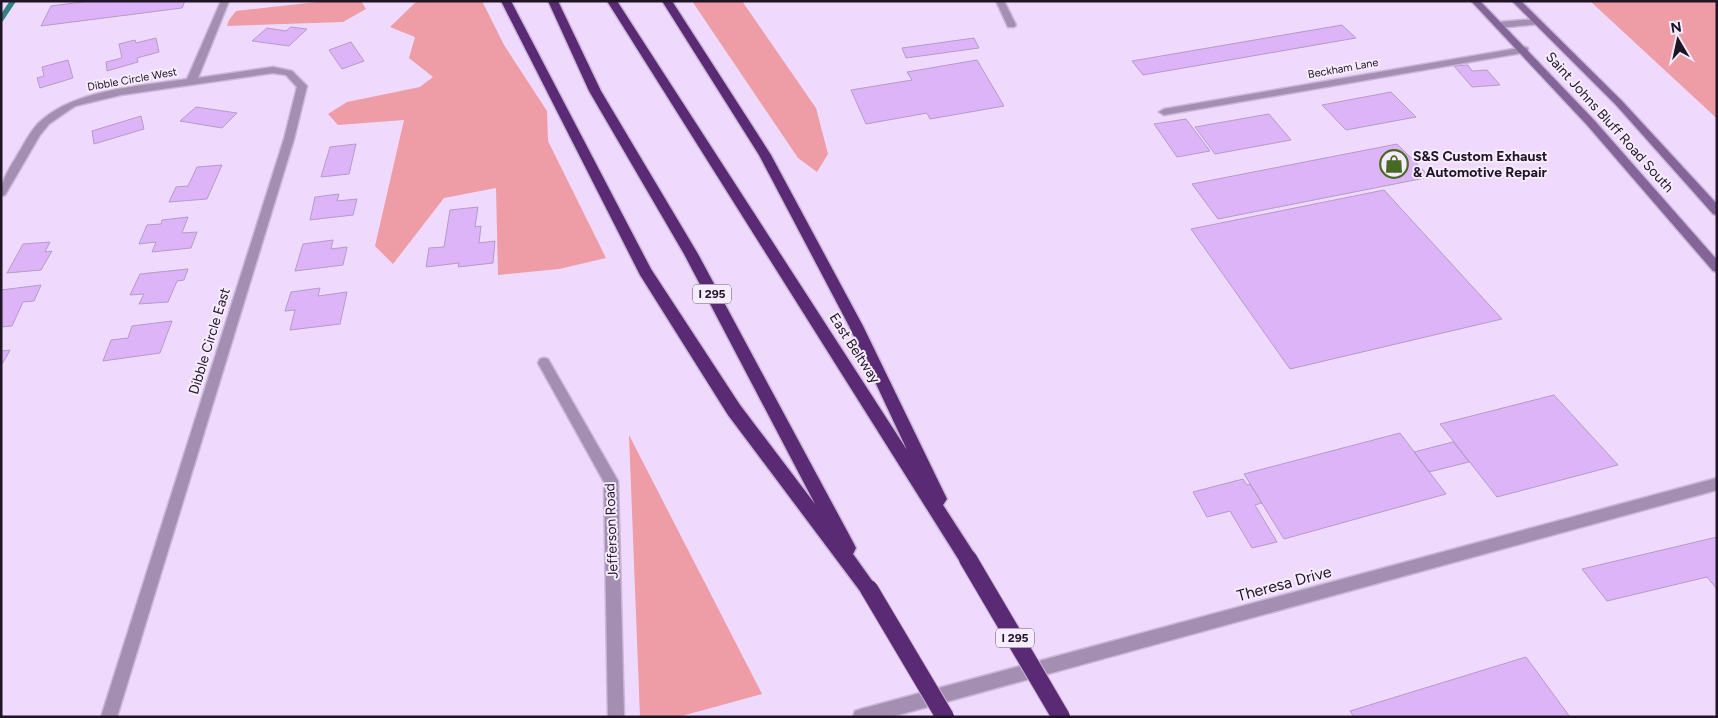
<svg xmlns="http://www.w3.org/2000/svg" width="1718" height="718" viewBox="0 0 1718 718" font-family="Figtree,sans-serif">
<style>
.green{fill:#ee9ca6}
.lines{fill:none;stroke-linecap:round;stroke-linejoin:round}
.stream{stroke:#308183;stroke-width:5.5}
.building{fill:#ddb4f8;stroke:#b59bc6}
.minor-casing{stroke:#cab7d7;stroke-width:3}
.secondary-casing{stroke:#cab7d7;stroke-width:3}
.motorway-casing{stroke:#cab7d7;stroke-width:3}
.minor{fill:#a48eb2;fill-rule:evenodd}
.secondary{fill:#856499;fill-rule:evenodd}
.motorway{fill:#5b2a75;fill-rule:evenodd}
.motorway-bridge-casing{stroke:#cab7d7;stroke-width:20;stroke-linecap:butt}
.motorway-bridge{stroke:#5b2a75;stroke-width:18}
.labels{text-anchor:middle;stroke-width:4;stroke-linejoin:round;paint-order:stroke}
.far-street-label{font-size:11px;fill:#1f1525;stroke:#f6ecfe}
.shield{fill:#f6ecfe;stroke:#605666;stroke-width:1}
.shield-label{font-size:12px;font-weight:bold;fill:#1f1525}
.street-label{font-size:14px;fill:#1f1525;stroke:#f6ecfe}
.poi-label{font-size:14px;font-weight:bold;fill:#1f1525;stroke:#f6ecfe;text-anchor:start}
.near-street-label{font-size:16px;fill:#1f1525;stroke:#f6ecfe}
</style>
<rect width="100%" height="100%" fill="#efdafe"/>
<!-- green -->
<path class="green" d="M326,1H361L366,9L343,22L227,26L229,20L236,11Z
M417,1H482L504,45L547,111L548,141L606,258L559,269L498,275L496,188L444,198L393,264L375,246L404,120L338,125L328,114L347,102L420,87L433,77L409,58L415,37L390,27Z
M692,1H742L816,108L828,154L817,172L798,158Z
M1590,1H1717V119L1711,113Z
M629,435L762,694L678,717H640Z"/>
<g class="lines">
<!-- stream -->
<path class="stream" d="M1,19L13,1"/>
</g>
<!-- building -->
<path class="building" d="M90,1H185L182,8L41,26L51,6Z
M1342,25L1356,38L1143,75L1132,61Z
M291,27L307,29L289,46L252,41L267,28L286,31Z
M156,38L159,52L137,58L138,62L107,71L106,62L122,58L119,44L135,40L136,43Z
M974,38L979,48L906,58L902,48Z
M351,42L364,61L342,69L329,50Z
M68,60L73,78L40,88L37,78L44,76L42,67Z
M977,60L1004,106L930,119L927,113L866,124L851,90L912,80L907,72Z
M1468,65L1472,71L1487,70L1500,85L1472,87L1454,66Z
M1391,92L1416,117L1346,130L1322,105Z
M196,107L237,113L222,128L180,121Z
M1269,114L1291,140L1215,154L1195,127Z
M141,116L144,129L94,144L92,131Z
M1186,119L1210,151L1177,157L1154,124Z
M356,144L349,174L321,177L330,147Z
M1397,144L1430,177L1218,219L1192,184Z
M222,165L207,199L169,202L176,187L188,186L197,167Z
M1384,190L1502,319L1290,369L1191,229Z
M339,194L337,201L357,199L353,215L310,220L315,197Z
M478,207L475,227L481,226L479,243L495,241L493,263L458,267L459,263L426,267L429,248L444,247L450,210Z
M188,217L182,233L197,232L191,248L152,252L156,242L139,244L147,225L161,224L162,220Z
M333,240L331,249L347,247L343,265L295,271L303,244Z
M50,242L45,252L52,251L41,270L7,273L23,244Z
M188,269L184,280L177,281L168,302L139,304L144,294L130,295L140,274Z
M41,285L34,301L23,302L12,326L1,327V290Z
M320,288L318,296L347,292L340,324L290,330L295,310L285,311L291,292Z
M172,321L160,353L103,361L111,340L128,338L132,326Z
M10,350L1,366V351Z
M1554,395L1618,465L1497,497L1440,424Z
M1400,433L1446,494L1284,539L1244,474Z
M1453,442L1469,462L1429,472L1414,452Z
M1243,479L1247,485L1250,484L1262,503L1255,505L1277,542L1252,548L1230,511L1207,517L1193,492Z
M1717,537V589L1707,577L1607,601L1582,569Z
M1526,657L1570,717H1354L1350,711Z"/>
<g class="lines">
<defs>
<path id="minor" d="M221,1H229L198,78L273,67L292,71L307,86L294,139L117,717H101L284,139L297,87L286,75L273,73L121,95L75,106L49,124L40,135L5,195L1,196C1,179 10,168 18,154C25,143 31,129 42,120C77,89 142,86 187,79Z
M996,1H1004L1016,25L1014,27H1008Z
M1537,19L1540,20V24L1499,28L1494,25L1499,22Z
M1525,47L1528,48V52L1164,115L1159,112L1164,109Z
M544,358L548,359L618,481L624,717H608L604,482L538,363L540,359Z
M1717,478V490L891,717H853L855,711L861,709Z"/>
<path id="secondary" d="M1471,1H1480L1594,120L1710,252L1717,260V272L1713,271L1587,125Z
M1512,1H1521L1622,101L1717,204V215L1713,214L1616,105Z"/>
<path id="motorway" d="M501,1H511L651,269L740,405L815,504L684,254L589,91L548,1H558L601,91L698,254L853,542L856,548L853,554L878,589L875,595L869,597L863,595L728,415L640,275Z
M607,1H617L907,450L849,326L759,155L662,1H672L771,155L863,326L947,499L943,505L974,553L977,559L974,565L968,567L962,565Z"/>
</defs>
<!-- minor casing -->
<use href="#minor" class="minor-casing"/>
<!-- secondary casing -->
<use href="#secondary" class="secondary-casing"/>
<!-- motorway casing -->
<use href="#motorway" class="motorway-casing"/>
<!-- minor -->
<use href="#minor" class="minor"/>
<!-- secondary -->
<use href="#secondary" class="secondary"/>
<!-- motorway -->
<use href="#motorway" class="motorway"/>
<defs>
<path id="motorway-bridge" d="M968,559L1061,717
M869,589L945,717"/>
</defs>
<!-- motorway-bridge casing -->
<use href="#motorway-bridge" class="motorway-bridge-casing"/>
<!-- motorway-bridge -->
<use href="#motorway-bridge" class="motorway-bridge"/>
</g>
<!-- icons -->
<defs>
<symbol id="shop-ring" viewBox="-11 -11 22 22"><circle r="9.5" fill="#f6ecfe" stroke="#476a23" stroke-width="1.5"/><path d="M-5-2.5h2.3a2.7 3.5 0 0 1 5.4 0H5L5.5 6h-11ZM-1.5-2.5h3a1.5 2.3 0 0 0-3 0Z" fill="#476a23"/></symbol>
</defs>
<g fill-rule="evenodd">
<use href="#shop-ring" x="1378" y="148" width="32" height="32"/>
</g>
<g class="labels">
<!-- far-street labels -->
<g class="far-street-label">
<text transform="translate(1343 68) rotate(-10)" y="4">Beckham Lane</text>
<text transform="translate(132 79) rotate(-10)" y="4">Dibble Circle West</text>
</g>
<!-- shield labels -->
<g class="shield">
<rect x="693" y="284.5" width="38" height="19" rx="4"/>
<rect x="996" y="628.5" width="38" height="19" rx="4"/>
</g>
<g class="shield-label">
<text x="712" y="298">I 295</text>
<text x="1015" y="642">I 295</text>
</g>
<!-- street labels -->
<g class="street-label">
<text transform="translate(1610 122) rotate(48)" y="5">Saint Johns Bluff Road South</text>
<text transform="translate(209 341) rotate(-73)" y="5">Dibble Circle East</text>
<text transform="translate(855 348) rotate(57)" y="5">East Beltway</text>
<text transform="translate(611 531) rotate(-92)" y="5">Jefferson Road</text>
</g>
<!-- poi labels -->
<g class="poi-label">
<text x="1413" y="161">S&amp;S Custom Exhaust<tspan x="1413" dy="16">&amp; Automotive Repair</tspan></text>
</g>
<!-- near-street labels -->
<g class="near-street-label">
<text transform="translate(1284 583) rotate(-15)" y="6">Theresa Drive</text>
</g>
</g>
<!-- border -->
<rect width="1718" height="718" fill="none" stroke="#1f1525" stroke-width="5"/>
<!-- north arrow -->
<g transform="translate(1678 40) rotate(351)" stroke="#f6ecfe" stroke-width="4" paint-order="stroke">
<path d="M0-4L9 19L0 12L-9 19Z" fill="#1f1525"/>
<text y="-8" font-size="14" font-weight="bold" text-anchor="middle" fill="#1f1525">N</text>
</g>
</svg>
